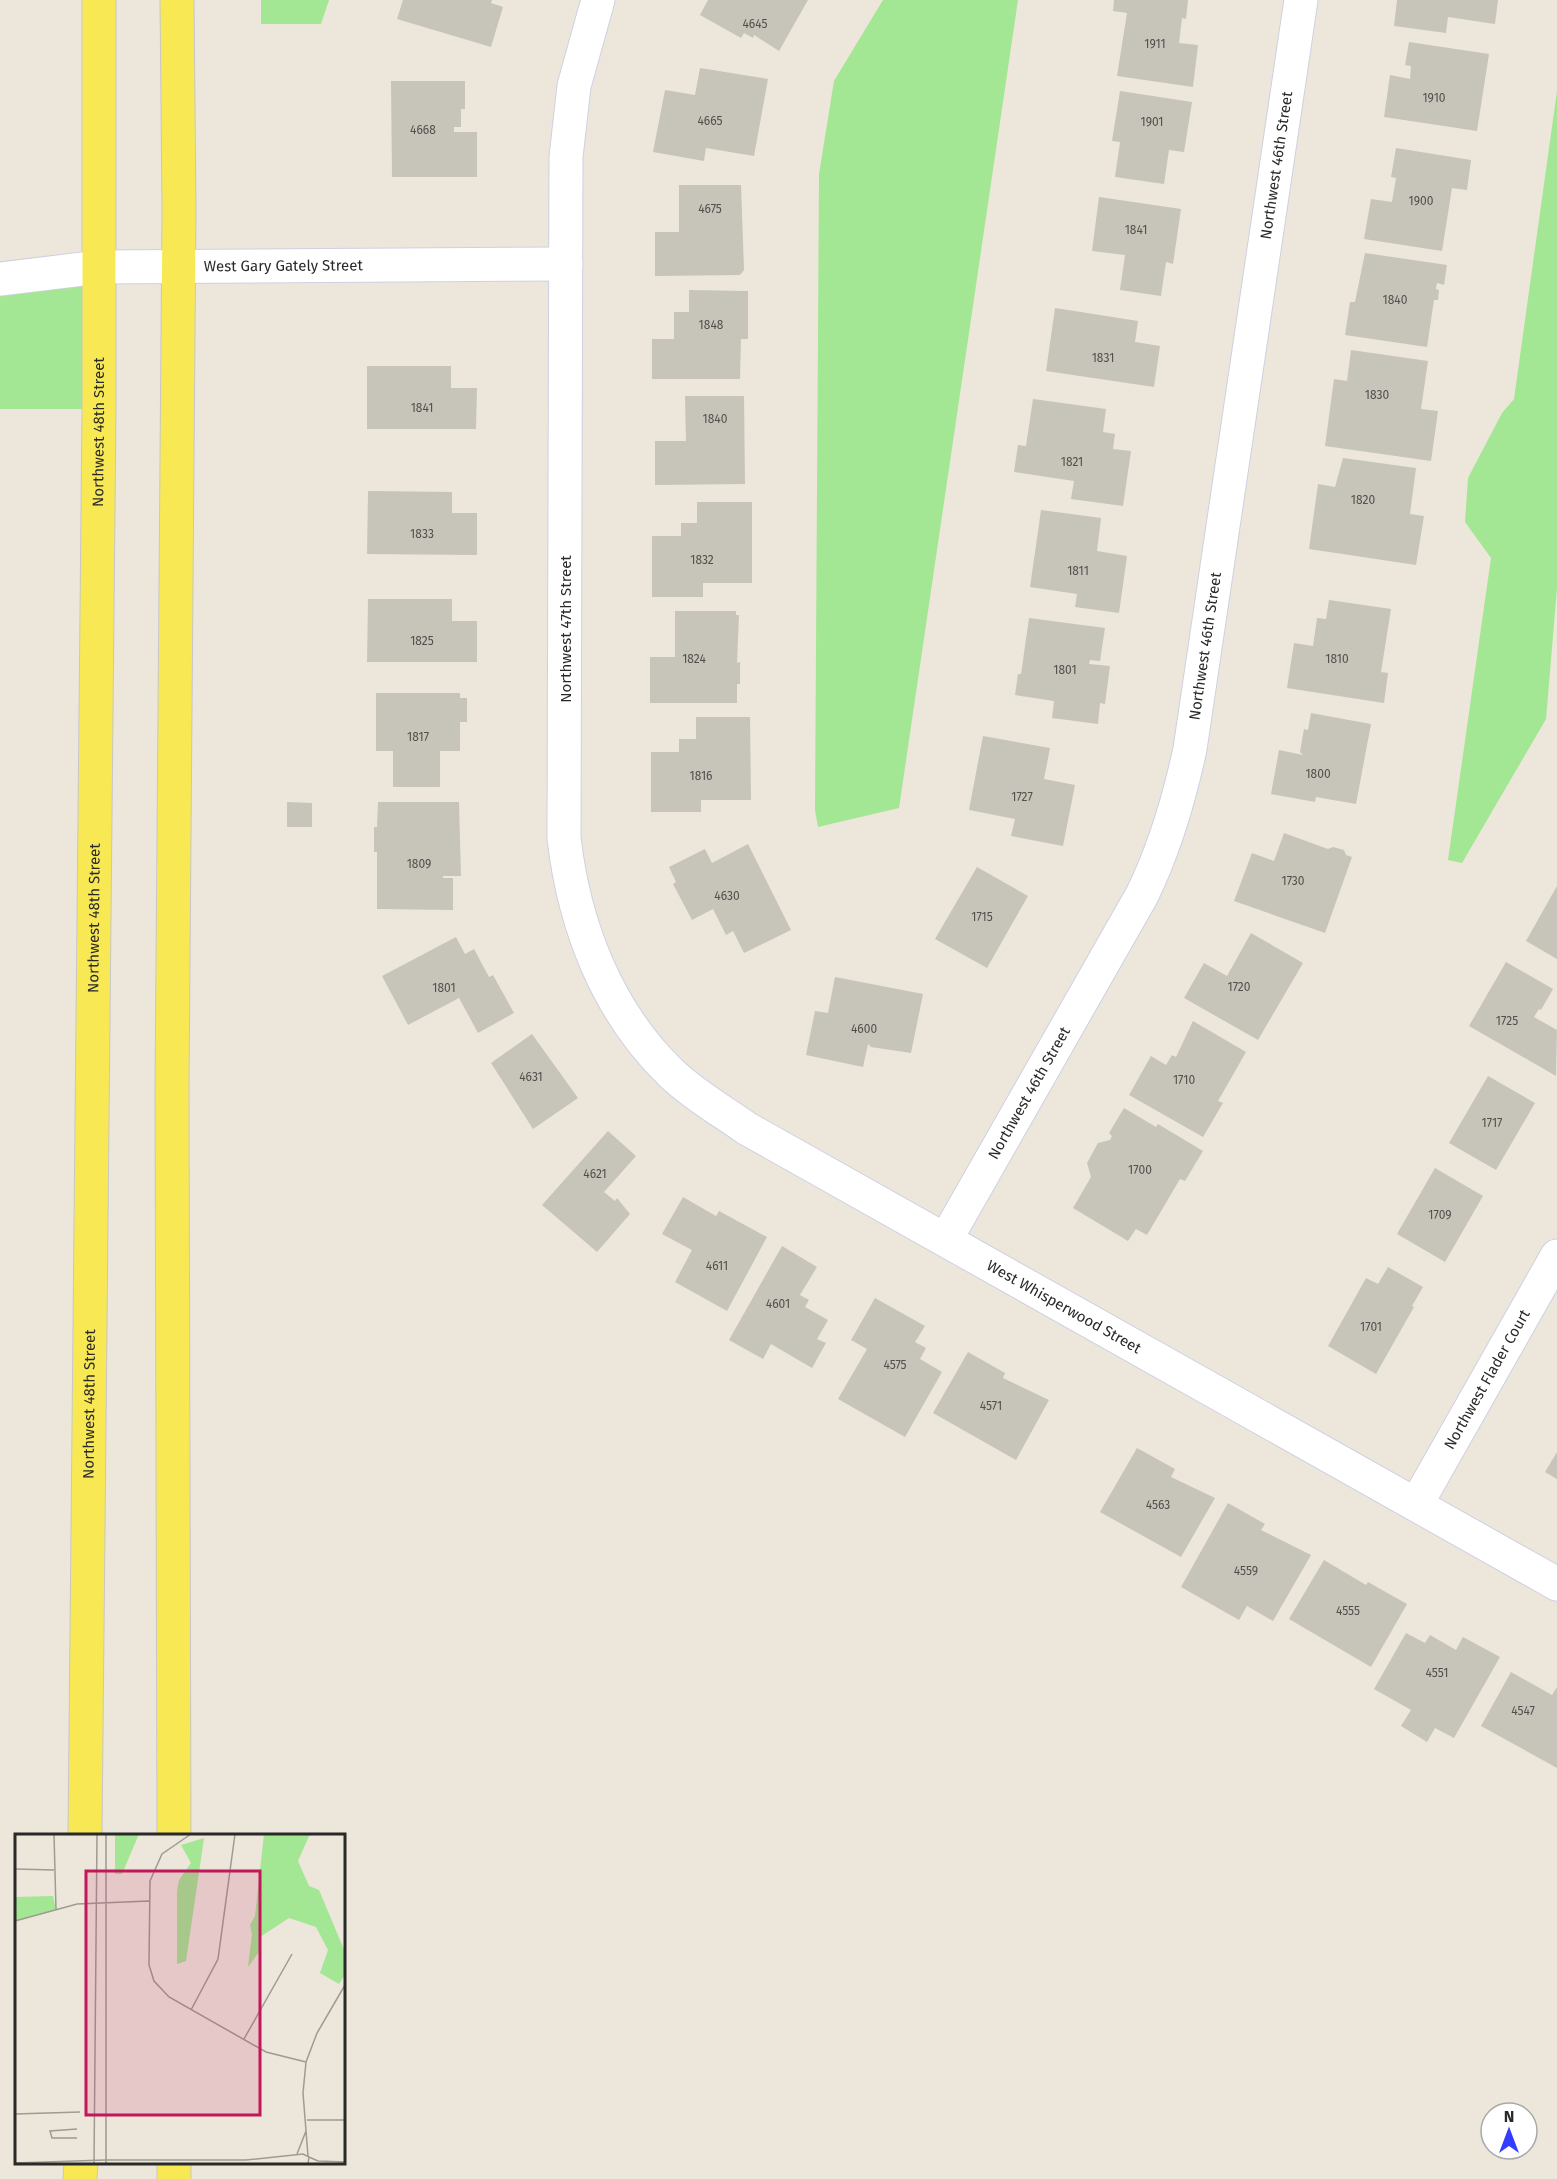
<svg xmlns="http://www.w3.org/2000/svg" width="1557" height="2179" viewBox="0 0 1557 2179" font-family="'Fira Sans',sans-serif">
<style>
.green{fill:#a3e693}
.building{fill:#c7c4ba}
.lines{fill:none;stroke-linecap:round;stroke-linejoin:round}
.minor-casing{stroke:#cfd0e3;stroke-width:35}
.major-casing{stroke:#c7c7c7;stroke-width:35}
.minor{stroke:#fff;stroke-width:33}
.major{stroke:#f8e954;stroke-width:33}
.labels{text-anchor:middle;stroke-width:4.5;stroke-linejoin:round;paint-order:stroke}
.number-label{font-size:12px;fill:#50504d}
.street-label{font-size:15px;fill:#292929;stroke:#fff}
.inset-road{fill:none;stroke:#9e9b93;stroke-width:1.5}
.view{fill:#c2185b;fill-opacity:0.15;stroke:#c2185b;stroke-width:3}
.inset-edge{fill:none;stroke:#292929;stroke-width:3}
</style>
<rect width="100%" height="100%" fill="#ece7da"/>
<!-- green -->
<path class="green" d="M261,0H329L321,24H261Z
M883,0H1018L899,808L818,827L815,810L819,174L834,81Z
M1557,91V588L1546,719L1462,863L1448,860L1491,558L1465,522L1468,478L1502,413L1514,399Z
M99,267V409H0V279Z"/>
<!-- building -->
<path class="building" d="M403,0H492L491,3L503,7L491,47L397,19Z
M708,0H808L779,51L754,35L753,38L744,33L741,38L700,15Z
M1114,0H1188L1186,19L1182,18L1179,43L1198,45L1193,87L1117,76L1127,13L1113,11Z
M1397,0H1498L1495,24L1448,17L1446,33L1394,26Z
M1409,42L1489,54L1477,131L1384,117L1390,75L1410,79L1411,66L1405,65Z
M700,68L768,79L754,156L706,148L704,161L653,152L665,90L695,95Z
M391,81H465V109H461V127H454V132H477V177H392Z
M1120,91L1192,102L1184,152L1169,150L1164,184L1115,177L1120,142L1112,141Z
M1396,148L1471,160L1467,190L1452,188L1442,251L1364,239L1371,199L1392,202L1396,178L1391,177Z
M679,185H741L744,270L740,275L655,276V232H679Z
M1099,197L1181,209L1173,264L1166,262L1161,296L1120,290L1125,255L1092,251Z
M1365,253L1447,265L1444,285L1437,283L1436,289L1439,290L1438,300H1434L1427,347L1345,335L1350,302H1355Z
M689,290L748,291V339H741L740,379H652V339H674V312H689Z
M1055,308L1138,321L1135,342L1160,346L1154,387L1046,371Z
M1351,350L1428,361L1421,409L1438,411L1431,461L1325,446L1334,379L1347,381Z
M367,366H451V388H477L476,429H367Z
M685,396H744L745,484L655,485V441H686Z
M1033,399L1106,409L1103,432L1115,434L1113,449L1131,451L1123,506L1071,499L1074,481L1014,472L1018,445L1026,446Z
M1343,458L1416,468L1410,514L1424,516L1416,565L1309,549L1318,484L1335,487Z
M368,491L452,492V513H477V555L367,554Z
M697,502H752V583H703V597H652V536H681V523H697Z
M1041,510L1101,518L1097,551L1127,556L1119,613L1075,607L1077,594L1030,587Z
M368,599H452V621H477V662H367Z
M1329,600L1391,609L1381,672L1388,673L1384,703L1287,688L1294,643L1313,646L1317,618L1326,619Z
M675,611H736V615H739L737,663L740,662V684H737V703H650V657H675Z
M1029,618L1105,628L1100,661L1090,660L1089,664L1110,666L1105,704L1100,703L1098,724L1052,718L1054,701L1015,695L1018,674H1021Z
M376,693H460V698H467V722H460V751H440V787H393V751H376Z
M1311,713L1371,724L1356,804L1316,797L1315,802L1271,794L1279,750L1303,755L1300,752L1304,729L1308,730Z
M696,717H750L751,800H701V812H651V752H679V739H696Z
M983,736L1050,748L1044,779L1075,785L1063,846L1011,836L1015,819L969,810Z
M287,802L312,803V827H287Z
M378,802H459L461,876H443V878H453V910L377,909V852H374V827H377Z
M1284,833L1328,849L1333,847L1344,850L1346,855L1352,857L1325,933L1234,901L1252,853L1274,861Z
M748,844L791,930L744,953L733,931L726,935L713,909L692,920L673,884L676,882L669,867L705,849L712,863Z
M977,867L1028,896L987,968L935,939Z
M1557,886V959L1526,941Z
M1251,933L1303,963L1258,1040L1184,998L1204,963L1227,976Z
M456,937L465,954L474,949L489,977L493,975L514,1013L478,1033L459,998L408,1025L382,976Z
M1506,962L1553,989L1541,1010L1539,1009L1534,1017L1557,1030L1556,1076L1469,1026Z
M835,977L923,994L911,1053L871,1047L868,1044L863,1067L806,1055L815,1011L828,1013Z
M1193,1021L1246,1052L1218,1101L1223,1103L1203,1137L1129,1095L1151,1056L1166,1065L1172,1055L1176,1057Z
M532,1034L578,1098L533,1129L491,1063Z
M1488,1076L1535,1103L1496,1170L1449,1143Z
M1124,1108L1156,1127L1158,1124L1203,1151L1185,1181L1180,1179L1147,1235L1136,1229L1128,1241L1073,1208L1091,1177L1087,1163L1098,1143L1110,1140L1112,1136L1109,1133Z
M608,1131L636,1156L604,1192L615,1201L617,1198L630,1214L597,1252L542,1205Z
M1435,1168L1483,1196L1445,1262L1397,1234Z
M683,1197L716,1216L719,1211L767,1237L727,1311L675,1282L692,1250L662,1234Z
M782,1246L817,1267L800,1295L809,1300L805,1307L828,1320L817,1339L826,1343L812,1368L771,1344L763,1359L729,1340Z
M1388,1267L1423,1287L1412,1306L1414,1307L1376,1374L1328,1346L1366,1278L1378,1284Z
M875,1298L925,1326L915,1342L926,1348L920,1359L942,1372L905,1437L838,1399L867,1349L851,1340Z
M968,1352L1005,1373L1003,1378L1049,1400L1016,1460L933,1413Z
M1137,1448L1175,1469L1171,1477L1215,1498L1181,1557L1100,1512Z
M1557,1452V1479L1545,1472Z
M1228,1503L1265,1524L1261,1530L1311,1555L1273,1621L1247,1606L1239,1620L1181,1587Z
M1324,1560L1366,1585L1368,1582L1407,1604L1371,1667L1289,1619Z
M1406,1633L1425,1643L1430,1635L1456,1650L1463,1637L1500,1657L1454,1738L1435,1728L1427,1742L1401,1726L1411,1710L1374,1689Z
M1511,1672L1552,1695L1557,1687V1768L1481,1726Z"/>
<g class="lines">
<defs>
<g id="minor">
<path id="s1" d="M598,0L574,86L566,157L564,838C574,925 607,1012 672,1074C694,1095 722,1111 746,1128L1557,1584"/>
<path id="s2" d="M0,279L99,267L566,264"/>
<path id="s3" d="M946,1239L1142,895C1165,848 1179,800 1190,749L1301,0"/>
<path id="s4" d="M1417,1503L1557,1256"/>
</g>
<g id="major">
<path id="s5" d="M85,1836L99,409V0"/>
<path d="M174,1836L172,1089L179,210L177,0"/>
<path d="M174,2162V2179"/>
<path d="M80,2179L81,2162"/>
</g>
</defs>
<!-- minor casing -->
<use href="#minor" class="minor-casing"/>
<!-- major casing -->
<use href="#major" class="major-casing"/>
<!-- minor -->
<use href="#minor" class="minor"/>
<!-- major -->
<use href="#major" class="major"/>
</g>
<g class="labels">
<!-- number labels -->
<g class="number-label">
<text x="755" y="28">4645</text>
<text x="1155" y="48">1911</text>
<text x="1434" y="102">1910</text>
<text x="710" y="125">4665</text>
<text x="1152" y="126">1901</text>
<text x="423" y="134">4668</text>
<text x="1421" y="205">1900</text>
<text x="710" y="213">4675</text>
<text x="1136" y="234">1841</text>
<text x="1395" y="304">1840</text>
<text x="711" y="329">1848</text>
<text x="1103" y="362">1831</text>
<text x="1377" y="399">1830</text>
<text x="422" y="412">1841</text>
<text x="715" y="423">1840</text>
<text x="1072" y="466">1821</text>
<text x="1363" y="504">1820</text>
<text x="422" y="538">1833</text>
<text x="702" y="564">1832</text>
<text x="1078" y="575">1811</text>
<text x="422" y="645">1825</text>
<text x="694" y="663">1824</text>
<text x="1337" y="663">1810</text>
<text x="1065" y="674">1801</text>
<text x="418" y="741">1817</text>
<text x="1318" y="778">1800</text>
<text x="701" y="780">1816</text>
<text x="1022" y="801">1727</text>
<text x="419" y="868">1809</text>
<text x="1293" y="885">1730</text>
<text x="727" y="900">4630</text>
<text x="982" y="921">1715</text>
<text x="1239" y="991">1720</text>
<text x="444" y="992">1801</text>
<text x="1507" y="1025">1725</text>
<text x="864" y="1033">4600</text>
<text x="531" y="1081">4631</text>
<text x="1184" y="1084">1710</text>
<text x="1492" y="1127">1717</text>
<text x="1140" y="1174">1700</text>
<text x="595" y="1178">4621</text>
<text x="1440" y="1219">1709</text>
<text x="717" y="1270">4611</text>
<text x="778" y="1308">4601</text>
<text x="1371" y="1331">1701</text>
<text x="895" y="1369">4575</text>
<text x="991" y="1410">4571</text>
<text x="1158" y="1509">4563</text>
<text x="1246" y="1575">4559</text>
<text x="1348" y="1615">4555</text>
<text x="1437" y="1677">4551</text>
<text x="1523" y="1715">4547</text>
</g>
<!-- street labels -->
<g class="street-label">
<text dy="5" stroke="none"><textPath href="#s3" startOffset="1140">Northwest 46th Street</textPath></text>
<text dy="5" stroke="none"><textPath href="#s2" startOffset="284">West Gary Gately Street</textPath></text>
<text dy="5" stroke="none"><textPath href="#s5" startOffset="1404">Northwest 48th Street</textPath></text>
<text transform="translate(566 629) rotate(-90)" y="5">Northwest 47th Street</text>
<text dy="5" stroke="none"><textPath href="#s3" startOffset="654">Northwest 46th Street</textPath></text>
<text dy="5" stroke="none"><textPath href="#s5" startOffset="918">Northwest 48th Street</textPath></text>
<text dy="5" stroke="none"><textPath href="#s3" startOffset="168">Northwest 46th Street</textPath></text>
<text dy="5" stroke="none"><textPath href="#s1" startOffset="1563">West Whisperwood Street</textPath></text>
<text dy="5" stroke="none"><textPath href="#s4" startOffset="142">Northwest Flader Court</textPath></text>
<text dy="5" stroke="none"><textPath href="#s5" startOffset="432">Northwest 48th Street</textPath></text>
</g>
</g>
<!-- overview -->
<g transform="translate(15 1834)">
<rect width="330" height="330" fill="#ece7da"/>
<path d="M100,0H124L107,40H100ZM249,0H301L294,2L283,27L294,52L304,56L330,118V141L324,150L305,139L313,116L301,93L274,84L245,103L244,118L233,133L237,100L235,91L240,82ZM189,4L171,127L162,130V57L164,46L176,29L166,11ZM38,62L41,76L0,87V63Z" fill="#a3e693"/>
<path class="inset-road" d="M39,0L41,76M91,0V330M176,0L147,20L135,47L134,131L139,147L154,163L251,218L291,228M0,35L39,36M0,87L62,70L134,67M176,176L203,125L220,0M229,205L277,120M0,280L65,278M292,286H330M62,295L35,297L37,304H62M282,320L291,297M293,322L288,259L291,228L302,199L330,151M294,323L303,327L330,328M90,326H231L288,320L294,323L293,330M0,329L90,326M79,330L82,0M245,330H272"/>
<path class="view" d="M71,37H245V281H71Z"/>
<rect width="330" height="330" class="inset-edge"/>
</g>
<!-- north arrow -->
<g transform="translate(1509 2131)"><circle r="28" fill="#ffffff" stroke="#a9a9a9" stroke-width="1.5"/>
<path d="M0-4.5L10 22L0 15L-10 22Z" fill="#343cff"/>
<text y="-9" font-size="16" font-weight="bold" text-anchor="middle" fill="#292929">N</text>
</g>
</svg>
